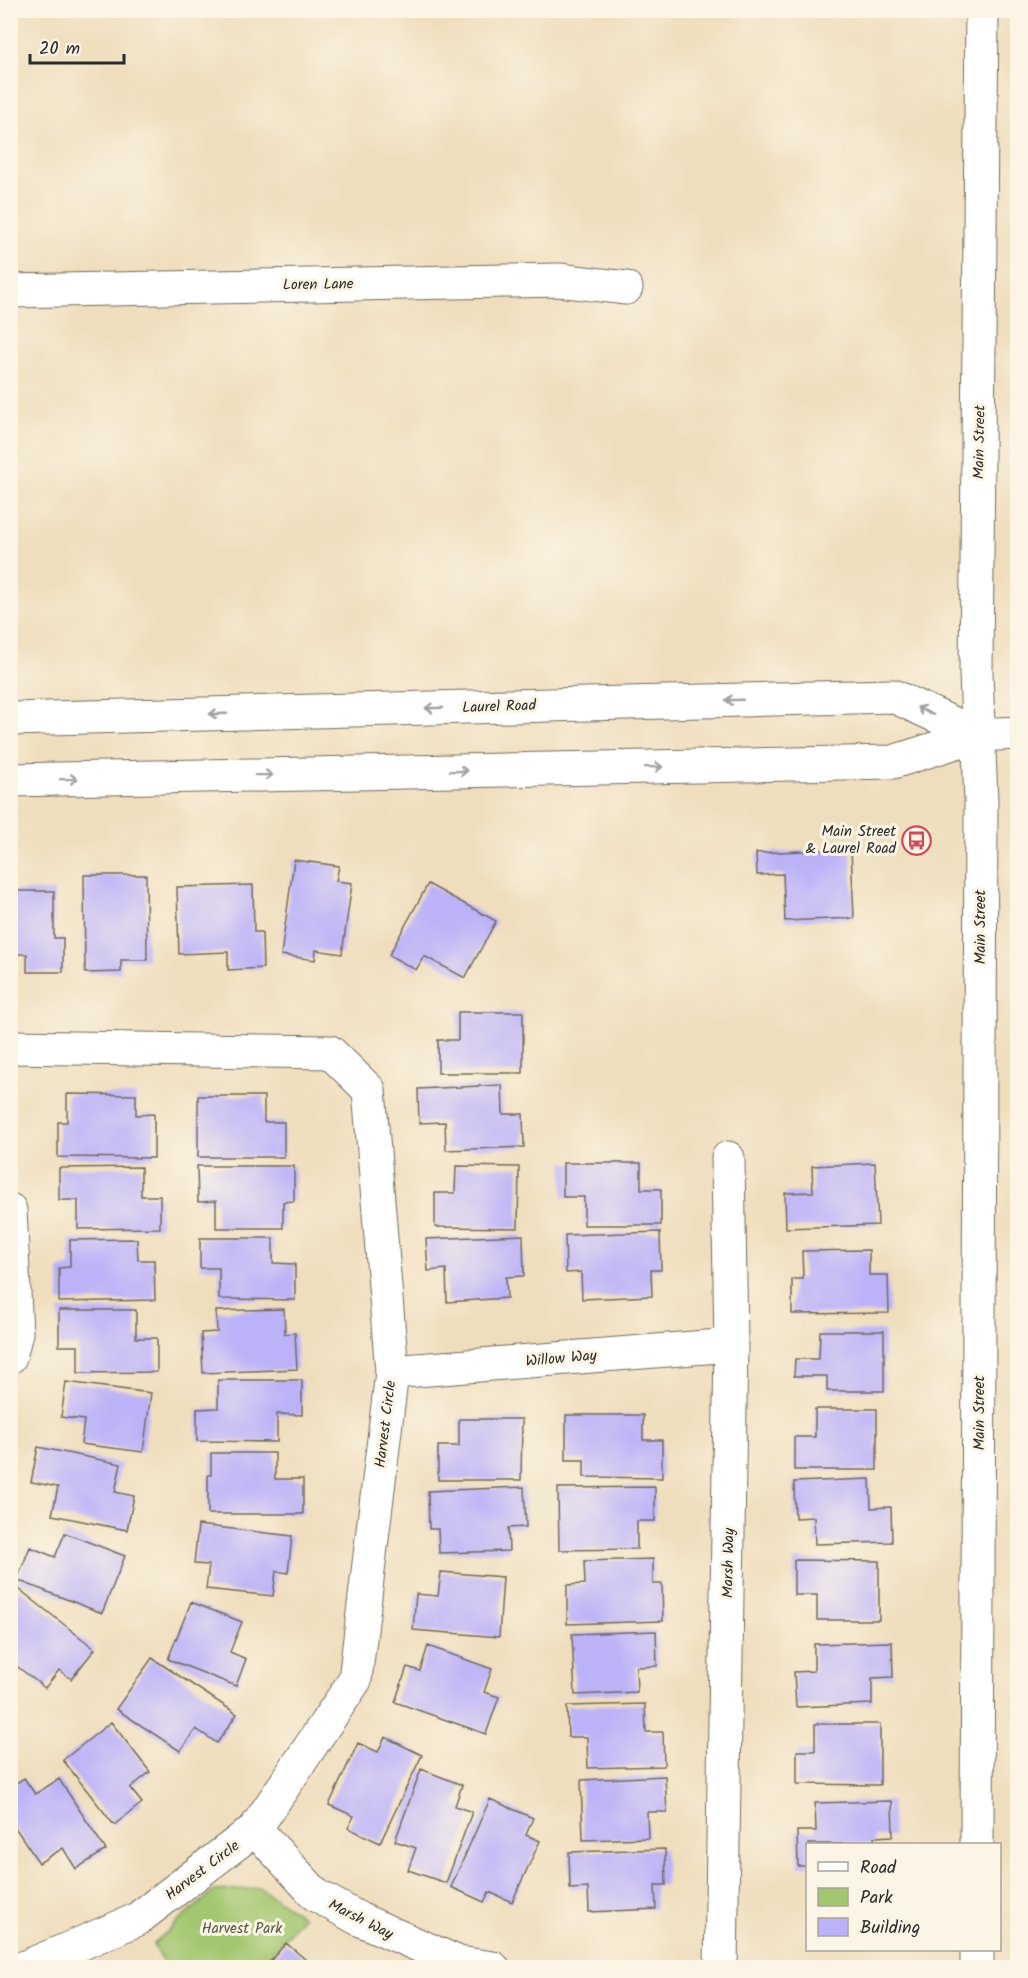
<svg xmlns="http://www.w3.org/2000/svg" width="1028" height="1978" viewBox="0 0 1028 1978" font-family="Kalam,sans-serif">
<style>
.green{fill:#a3c770;stroke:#67794e;stroke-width:1.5}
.building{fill:#bcb2f8}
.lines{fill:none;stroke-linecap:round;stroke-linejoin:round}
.minor-casing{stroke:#706a5e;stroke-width:35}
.major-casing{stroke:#706a5e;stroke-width:35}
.minor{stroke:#fff;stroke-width:33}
.major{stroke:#fff;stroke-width:33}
.oneway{stroke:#a0a0a0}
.labels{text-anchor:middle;stroke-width:6;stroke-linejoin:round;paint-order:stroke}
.street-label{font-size:15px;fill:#2b2b2b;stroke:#fcf5e5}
.poi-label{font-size:15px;fill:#2b2b2b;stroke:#fcf5e5;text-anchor:end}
.park-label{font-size:15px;fill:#4f5a40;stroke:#fcf5e5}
</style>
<rect width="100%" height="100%" fill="#fcf5e5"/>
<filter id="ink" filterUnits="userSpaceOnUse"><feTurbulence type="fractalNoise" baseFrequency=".0167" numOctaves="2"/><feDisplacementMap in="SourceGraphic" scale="12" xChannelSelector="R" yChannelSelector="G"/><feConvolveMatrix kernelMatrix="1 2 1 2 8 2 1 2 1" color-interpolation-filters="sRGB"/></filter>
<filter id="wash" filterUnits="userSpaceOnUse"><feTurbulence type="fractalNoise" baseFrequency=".008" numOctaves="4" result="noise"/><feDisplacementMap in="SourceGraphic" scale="24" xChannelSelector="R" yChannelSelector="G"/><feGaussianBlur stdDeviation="1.35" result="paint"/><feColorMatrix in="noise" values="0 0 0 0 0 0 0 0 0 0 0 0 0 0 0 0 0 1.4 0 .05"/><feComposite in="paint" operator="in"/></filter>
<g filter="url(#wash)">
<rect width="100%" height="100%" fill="#efdebd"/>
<!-- green -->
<path class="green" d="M260,1888L303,1917L260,1967H167L153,1944L214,1891Z"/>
<g id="blocks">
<!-- building -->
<path class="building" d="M851,849L854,918L785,921L783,874L757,875L756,853Z
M294,860L339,866L336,881L352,883L342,954L316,950L315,960L281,955Z
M84,875H146L147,960H121V972L85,973Z
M428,884L496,921L465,978L424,956L416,970L389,955Z
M253,885L254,932H262L263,968L228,970V952L179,954L177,887Z
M10,891H54V938H63V972H27V954H10Z
M458,1012H523V1073H438V1040H458Z
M502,1085L503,1114H523L524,1147L446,1150L445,1122L419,1123L418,1089Z
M67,1094L136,1095V1115L154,1114V1158L58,1157V1122H67Z
M198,1096H264V1122H284V1157H198Z
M563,1163H641V1189H661V1225H584V1197H563Z
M875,1163L878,1225L786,1228L785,1193L813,1192L812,1166Z
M197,1166H294V1201L283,1202V1228H216V1201L198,1202Z
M456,1166L519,1167L518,1228L435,1227V1193H455Z
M141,1167V1196H160V1228L78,1229V1200H59V1168Z
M660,1232L661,1270H651L652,1296L582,1299L581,1272L566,1273L565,1235Z
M523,1235L524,1276L506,1277L507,1298L447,1302L446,1269L428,1271L426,1239Z
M200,1238H273V1263L295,1264V1300L219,1299V1268H200Z
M137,1239L138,1260H154L155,1300L59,1302V1268L70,1267V1240Z
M869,1250V1275H888L889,1313L792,1314V1279H803L802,1251Z
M284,1309L285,1334L295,1333L297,1369L203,1373L201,1333L217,1332L216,1311Z
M59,1310H136V1338H157V1372L78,1373V1346H59Z
M820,1331H884V1391H827V1376H794L795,1359H819Z
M218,1380H302V1415L277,1414V1442L197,1441V1409L218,1408Z
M66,1382L151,1393L143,1452L81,1444L84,1420L61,1417Z
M815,1409H877V1470H794V1437H815Z
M566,1415H643V1440H662V1478L584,1477V1460H566Z
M459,1419H522L521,1480H438V1446H459Z
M38,1447L121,1464L115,1492L134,1496L127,1530L52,1515L58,1487L31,1482Z
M211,1453H275V1479H303V1514H208V1475H211Z
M870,1479L871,1508L891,1507L892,1542L815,1544L814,1517L795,1518L794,1482Z
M524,1487L526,1527L508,1528L509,1551L439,1553L438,1529H429L428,1491Z
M655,1487V1521H637V1549L559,1550L558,1488Z
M198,1525L292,1536L288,1573L276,1571L273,1596L206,1589L209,1565L194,1564Z
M65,1533L125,1556L102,1613L17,1580L30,1547L55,1557Z
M653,1559V1584H662L663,1621L567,1624V1585L585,1584L584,1561Z
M794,1560L879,1561V1620H817V1595H794Z
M441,1572L503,1577L499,1637L413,1630L416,1594L438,1596Z
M19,1589L95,1649L71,1679L59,1670L45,1688L10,1661V1600Z
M191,1602L242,1622L230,1652L246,1659L236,1686L168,1659Z
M656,1631L657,1666L636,1667L637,1692L575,1695L572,1634Z
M892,1642L893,1677L872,1678V1704L796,1707L794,1672L814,1671V1644Z
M428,1646L492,1669L484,1692L499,1697L486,1734L395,1702L407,1667L420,1671Z
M152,1658L237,1714L217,1743L196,1729L180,1751L116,1709Z
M645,1704L646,1732H663L664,1766L588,1768L587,1737H568L567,1706Z
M111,1722L150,1772L130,1788L142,1803L114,1825L63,1760Z
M815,1724H880V1785L797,1784V1751H815Z
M385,1737L422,1755L380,1843L348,1828L354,1816L329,1805L358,1743L378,1752Z
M421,1769L462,1785L455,1806L472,1812L446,1883L408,1870L416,1848L395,1841Z
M665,1776L667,1812H647L648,1838L583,1840L581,1780Z
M24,1778L35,1794L59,1779L106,1850L76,1869L63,1848L39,1863L10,1820V1787Z
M490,1799L533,1818L526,1835L540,1841L512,1902L489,1892L484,1902L451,1887Z
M892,1801L893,1836L874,1837V1844H808V1866H798L797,1831H816L815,1803Z
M665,1849L666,1885H655L656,1909L589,1912L588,1888L570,1889L569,1852Z
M286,1943L311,1964L308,1968H264Z"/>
</g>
</g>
<g filter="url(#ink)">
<use href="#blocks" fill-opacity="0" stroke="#706a5e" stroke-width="1.5"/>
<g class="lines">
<defs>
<path id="minor" d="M10,291L559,280L626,288
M978,735L1018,733
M10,1047L330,1052L369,1090L392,1372L355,1680L255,1829L136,1920L23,1968
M10,1210L16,1333L10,1357
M392,1372L731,1345
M255,1829L316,1895L359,1919L459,1963L493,1968
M721,1968L731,1345L728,1158"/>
<path id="major" d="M10,719L893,696L978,735
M10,780L893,762L978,735
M977,1844L981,802L976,672L982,10
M977,1968V1950"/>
</defs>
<!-- minor casing -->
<use href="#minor" class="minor-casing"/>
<!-- major casing -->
<use href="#major" class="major-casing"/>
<!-- minor -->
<use href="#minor" class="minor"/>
<!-- major -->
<use href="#major" class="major"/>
</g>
<!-- one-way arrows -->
<defs><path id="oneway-shaft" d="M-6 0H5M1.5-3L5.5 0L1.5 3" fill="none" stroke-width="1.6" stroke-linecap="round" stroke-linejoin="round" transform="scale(1.5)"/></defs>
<g class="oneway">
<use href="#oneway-shaft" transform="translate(734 700) rotate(178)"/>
<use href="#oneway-shaft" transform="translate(434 708) rotate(178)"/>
<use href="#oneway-shaft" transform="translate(925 711) rotate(-155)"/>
<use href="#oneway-shaft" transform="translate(218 714) rotate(178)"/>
<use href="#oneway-shaft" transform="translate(654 767) rotate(-1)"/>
<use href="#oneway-shaft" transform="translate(459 771) rotate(-1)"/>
<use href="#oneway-shaft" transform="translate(264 775) rotate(-1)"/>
<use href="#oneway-shaft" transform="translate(69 779) rotate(-1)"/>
</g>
</g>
<!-- icons -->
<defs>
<symbol id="bus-ring" viewBox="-11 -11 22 22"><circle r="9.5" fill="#fcf5e5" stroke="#d1495b" stroke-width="1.5"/><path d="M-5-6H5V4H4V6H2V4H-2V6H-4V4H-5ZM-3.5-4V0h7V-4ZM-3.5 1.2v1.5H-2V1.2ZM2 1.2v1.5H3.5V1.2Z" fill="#d1495b"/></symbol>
</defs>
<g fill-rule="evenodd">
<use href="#bus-ring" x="900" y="824" width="33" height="33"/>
</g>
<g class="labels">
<!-- street labels -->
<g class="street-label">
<text transform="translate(318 284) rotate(-1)" y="5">Loren Lane</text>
<text transform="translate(979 442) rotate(-89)" y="5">Main Street</text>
<text transform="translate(499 706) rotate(-2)" y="5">Laurel Road</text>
<text transform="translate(980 927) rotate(-90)" y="5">Main Street</text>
<text transform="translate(561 1358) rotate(-5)" y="5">Willow Way</text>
<text transform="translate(979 1413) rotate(-90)" y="5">Main Street</text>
<text transform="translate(385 1424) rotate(-83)" y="5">Harvest Circle</text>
<text transform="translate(728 1563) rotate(-89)" y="5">Marsh Way</text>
<text transform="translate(202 1870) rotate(-37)" y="5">Harvest Circle</text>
<text transform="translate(361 1919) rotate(27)" y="5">Marsh Way</text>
</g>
<!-- poi labels -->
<g class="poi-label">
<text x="896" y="836">Main Street<tspan x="896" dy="17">&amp; Laurel Road</tspan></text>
</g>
<!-- park labels -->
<g class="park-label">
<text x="242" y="1933">Harvest Park</text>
</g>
</g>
<!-- margin -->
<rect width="1028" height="1978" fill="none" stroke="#fcf5e5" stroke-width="36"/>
<!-- legend -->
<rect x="806" y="1843" width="195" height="108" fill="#fcf5e5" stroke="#a8a49b" stroke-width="1.5"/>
<rect x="818" y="1862" width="30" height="9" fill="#ffffff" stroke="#a8a49b" stroke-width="1.5"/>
<text x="860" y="1873" font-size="18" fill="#2b2b2b">Road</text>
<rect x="818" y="1888" width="30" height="18" fill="#a3c770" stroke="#a8a49b" stroke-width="1.5"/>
<text x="860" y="1903" font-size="18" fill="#2b2b2b">Park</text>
<rect x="818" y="1918" width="30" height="18" fill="#bcb2f8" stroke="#a8a49b" stroke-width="1.5"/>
<text x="860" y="1933" font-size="18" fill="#2b2b2b">Building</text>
<!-- scale -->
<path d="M30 54v9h94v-9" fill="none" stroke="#2b2b2b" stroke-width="3"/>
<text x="39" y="54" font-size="18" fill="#2b2b2b" stroke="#fcf5e5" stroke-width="4.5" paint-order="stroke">20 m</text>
</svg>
